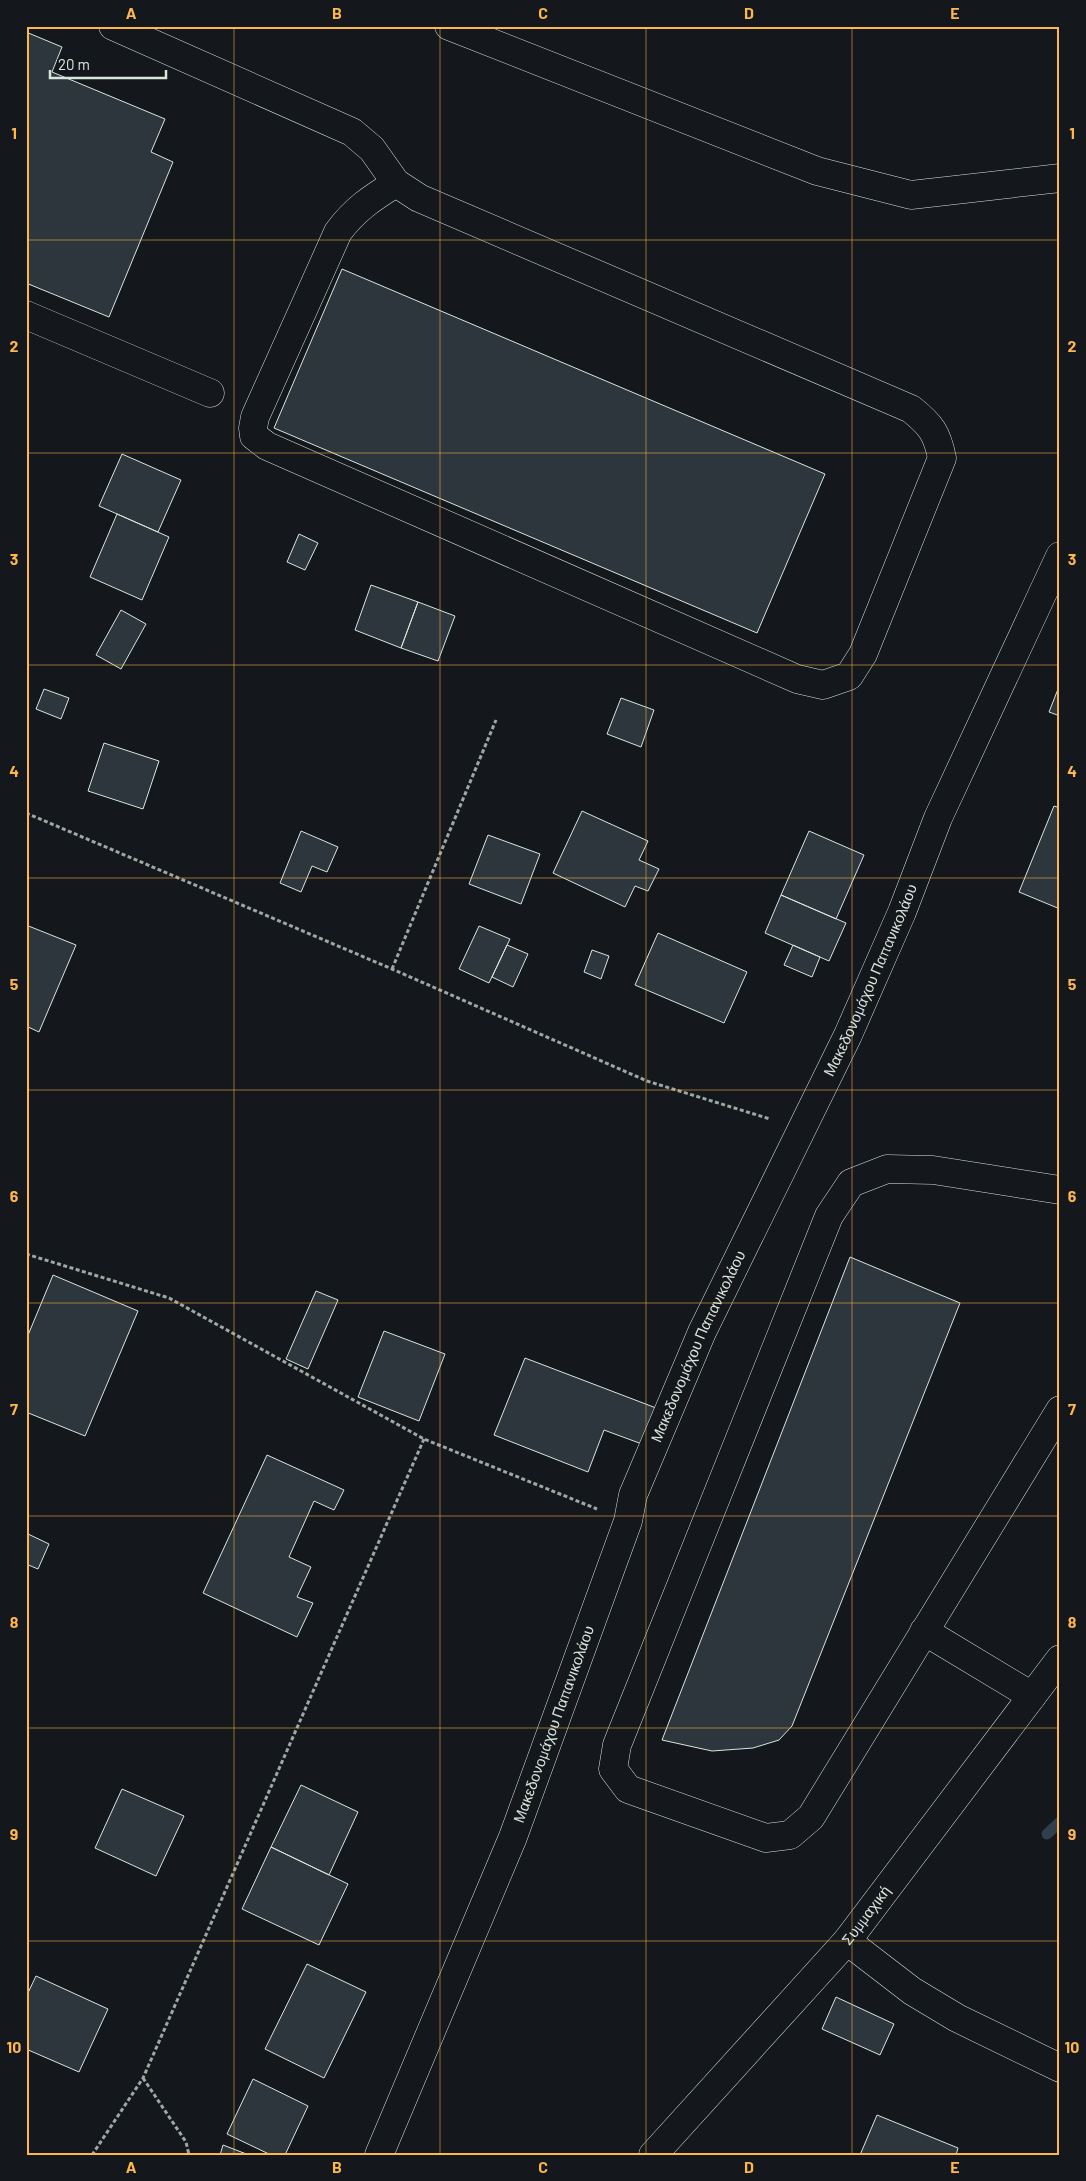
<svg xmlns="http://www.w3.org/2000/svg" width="1086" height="2181" viewBox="0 0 1086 2181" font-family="Barlow,sans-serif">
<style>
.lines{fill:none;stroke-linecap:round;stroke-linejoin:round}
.stream{stroke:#2f3f4d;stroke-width:11}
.building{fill:#2c363c;stroke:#d8e6dc}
.minor-casing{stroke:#d8e6dc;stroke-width:29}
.path{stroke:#9da8a2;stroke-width:3;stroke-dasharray:4 2.5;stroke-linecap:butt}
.minor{stroke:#14181c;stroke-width:28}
.grid{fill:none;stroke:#ffb74d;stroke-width:1;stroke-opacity:0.55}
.labels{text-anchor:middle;stroke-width:4;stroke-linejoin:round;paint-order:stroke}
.street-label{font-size:15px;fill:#d8e6dc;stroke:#14181c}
.neatline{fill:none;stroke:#ffb74d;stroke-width:2}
.grid-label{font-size:16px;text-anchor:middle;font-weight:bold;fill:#ffb74d}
</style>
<rect width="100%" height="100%" fill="#14181c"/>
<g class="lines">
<!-- stream -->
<path class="stream" d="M1047,1834L1060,1822"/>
</g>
<!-- building -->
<path class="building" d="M26,32L62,47L52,72L165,119L151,152L173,162L109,317L26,283Z
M342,269L825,474L757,633L274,428Z
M122,454L181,480L158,532L99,506Z
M117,514L169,537L142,600L90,577Z
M299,534L318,543L305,570L287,562Z
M371,585L418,602L401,648L355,630Z
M418,602L455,616L438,661L401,648Z
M121,610L146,624L121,669L96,655Z
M1060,684V716L1049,712Z
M44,689L69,698L61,719L36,709Z
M621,698L654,710L641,747L607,734Z
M104,743L159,761L143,809L88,791Z
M1054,806L1060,808V909L1019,892Z
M582,811L648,841L639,860L659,869L648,891L635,886L625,907L553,873Z
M301,831L338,847L327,872L312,866L301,892L280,883Z
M809,831L864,855L836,919L781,895Z
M488,835L540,854L521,904L469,884Z
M781,895L846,923L829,961L765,933Z
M26,925L76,945L39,1032L26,1026Z
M479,926L510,939L489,983L459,969Z
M658,933L747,972L724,1023L635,985Z
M507,945L528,954L513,987L492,977Z
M793,945L820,957L812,977L784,965Z
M592,950L609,956L601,979L584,972Z
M850,1257L960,1303L792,1726L779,1740L753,1748L712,1751L662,1740Z
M53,1275L138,1311L85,1436L26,1412V1340Z
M316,1291L338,1300L308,1369L286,1359Z
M384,1331L445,1354L419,1421L358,1397Z
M525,1358L664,1411L650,1447L604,1430L588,1472L494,1435Z
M267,1455L344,1490L334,1510L314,1501L289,1557L311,1567L297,1597L313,1603L297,1637L203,1593Z
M26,1533L49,1544L38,1569L26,1564Z
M301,1785L358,1812L329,1875L271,1847Z
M122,1789L184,1816L156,1876L95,1848Z
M271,1847L348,1884L319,1945L242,1909Z
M307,1964L366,1992L324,2078L265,2049Z
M36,1976L108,2009L79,2072L26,2049V1997Z
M836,1997L894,2024L880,2055L822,2029Z
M253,2079L308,2106L285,2155H271L227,2134Z
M877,2115L958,2148L956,2155H860Z
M223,2145L249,2155H220Z"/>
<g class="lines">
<defs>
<g id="minor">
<path d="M113,26L352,132L372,149L396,183L419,198L911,409C931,425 937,433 942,458L863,654L849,676L823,685L797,679L267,446L254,436L253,428L255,417L338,232C355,209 372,198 396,183"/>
<path d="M449,26L817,171L911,195L1060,178"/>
<path d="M26,315L210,393"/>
<path d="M1060,1190L933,1170L887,1169L851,1183L829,1216L617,1745L613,1769L628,1789L766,1838L790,1835L811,1817L1060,1410"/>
<path d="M924,1631L1032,1696"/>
<path d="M847,1941L912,1991L957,2018L1060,2068"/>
<path id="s1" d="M379,2155L513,1837L628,1521L633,1495L702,1332L848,1035L902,912L938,818L1060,556"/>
<path id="s2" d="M653,2155L847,1941L1060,1659"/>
</g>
</defs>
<!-- minor casing -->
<use href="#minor" class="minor-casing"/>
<!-- path -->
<path class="path" d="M26,813L392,969L647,1081L770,1119
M392,969L496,720
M26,1254L169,1298L424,1439L597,1509
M143,2078L186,2142L189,2155
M92,2155L143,2078L424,1439"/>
<!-- minor -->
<use href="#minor" class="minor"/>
</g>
<!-- grid -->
<path class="grid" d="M234,26V2155M440,26V2155M646,26V2155M852,26V2155M26,240H1060M26,453H1060M26,665H1060M26,878H1060M26,1090H1060M26,1303H1060M26,1516H1060M26,1728H1060M26,1941H1060"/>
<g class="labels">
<!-- street labels -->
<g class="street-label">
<text dy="5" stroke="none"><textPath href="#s1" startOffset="1275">Μακεδονομάχου Παπανικολάου</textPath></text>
<text dy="5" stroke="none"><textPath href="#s1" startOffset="870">Μακεδονομάχου Παπανικολάου</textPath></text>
<text dy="5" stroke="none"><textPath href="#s1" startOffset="465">Μακεδονομάχου Παπανικολάου</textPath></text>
<text dy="5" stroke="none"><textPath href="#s2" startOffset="321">Συμμαχική</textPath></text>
</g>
</g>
<!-- border -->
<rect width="1086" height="2181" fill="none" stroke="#14181c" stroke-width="55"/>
<!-- scale -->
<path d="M50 70v8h116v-8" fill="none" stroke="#d8e6dc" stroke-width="2.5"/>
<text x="58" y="70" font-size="15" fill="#d8e6dc" stroke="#14181c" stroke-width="4" paint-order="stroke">20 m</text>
<rect x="28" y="28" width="1030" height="2126" class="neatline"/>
<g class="grid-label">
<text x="131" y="19">A</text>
<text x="337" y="19">B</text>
<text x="543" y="19">C</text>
<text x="749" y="19">D</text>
<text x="955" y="19">E</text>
<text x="14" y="139">1</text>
<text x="1072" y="139">1</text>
<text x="14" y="352">2</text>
<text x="1072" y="352">2</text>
<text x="14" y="565">3</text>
<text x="1072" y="565">3</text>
<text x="14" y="777">4</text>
<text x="1072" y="777">4</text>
<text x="14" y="990">5</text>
<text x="1072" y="990">5</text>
<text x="14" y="1202">6</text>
<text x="1072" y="1202">6</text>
<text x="14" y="1415">7</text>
<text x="1072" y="1415">7</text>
<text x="14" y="1628">8</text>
<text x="1072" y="1628">8</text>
<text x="14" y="1840">9</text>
<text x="1072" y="1840">9</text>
<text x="14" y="2053">10</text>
<text x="1072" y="2053">10</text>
<text x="131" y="2173">A</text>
<text x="337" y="2173">B</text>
<text x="543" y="2173">C</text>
<text x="749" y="2173">D</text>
<text x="955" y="2173">E</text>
</g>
</svg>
